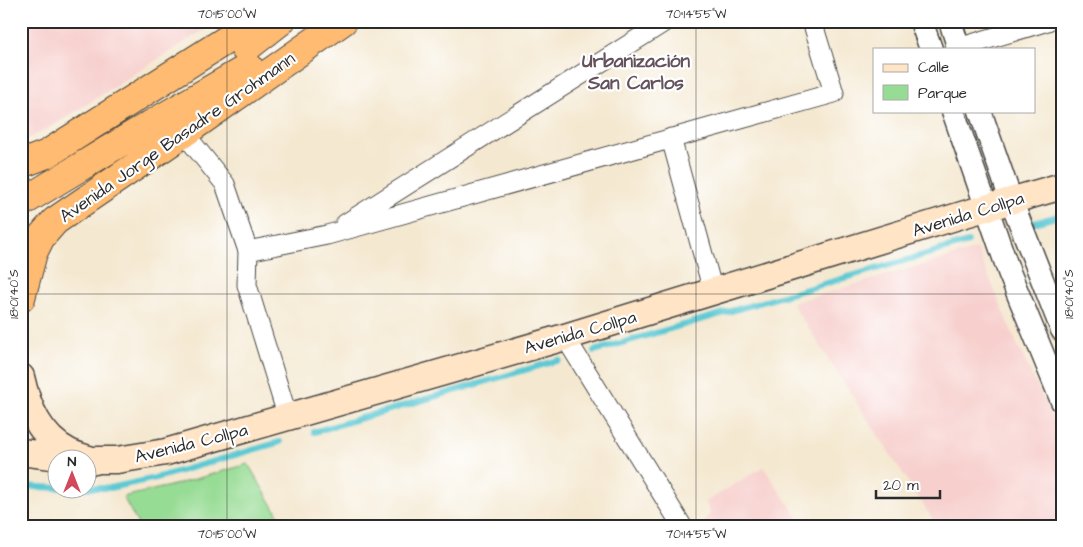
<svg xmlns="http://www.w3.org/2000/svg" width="1083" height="547" viewBox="0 0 1083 547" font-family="'Architects Daughter',sans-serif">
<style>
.built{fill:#f7d0ce}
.green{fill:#97dc94;stroke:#618460}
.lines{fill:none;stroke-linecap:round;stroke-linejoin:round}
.stream{stroke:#5dc9d4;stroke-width:6}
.minor-casing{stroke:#494744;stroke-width:21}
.tertiary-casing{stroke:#494744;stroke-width:25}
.secondary-casing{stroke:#494744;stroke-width:29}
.trunk-casing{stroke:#494744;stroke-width:30}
.minor{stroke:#fff;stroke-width:19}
.tertiary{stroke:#fff;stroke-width:22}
.secondary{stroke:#ffe4c6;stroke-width:26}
.trunk{stroke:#febb71;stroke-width:28}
.ticks{fill:none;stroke:#2b2b2b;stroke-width:1;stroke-opacity:0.45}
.labels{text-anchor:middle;stroke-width:4.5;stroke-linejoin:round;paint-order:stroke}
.street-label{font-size:18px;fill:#2b2b2b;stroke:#fff}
.neighbourhood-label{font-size:19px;font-weight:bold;fill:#63525c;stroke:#fff}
.neatline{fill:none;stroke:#2b2b2b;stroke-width:2}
.ticks-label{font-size:12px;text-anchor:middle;fill:#2b2b2b}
</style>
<rect width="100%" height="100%" fill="#fff"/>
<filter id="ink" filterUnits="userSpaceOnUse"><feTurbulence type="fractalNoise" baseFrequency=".02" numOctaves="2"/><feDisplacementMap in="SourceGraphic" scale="10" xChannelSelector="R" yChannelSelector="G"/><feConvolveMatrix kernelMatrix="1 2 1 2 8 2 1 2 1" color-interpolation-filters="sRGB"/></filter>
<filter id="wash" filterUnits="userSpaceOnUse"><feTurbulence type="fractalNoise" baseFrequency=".0096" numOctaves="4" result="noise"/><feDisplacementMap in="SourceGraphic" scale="20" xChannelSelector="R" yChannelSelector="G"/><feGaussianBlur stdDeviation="1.12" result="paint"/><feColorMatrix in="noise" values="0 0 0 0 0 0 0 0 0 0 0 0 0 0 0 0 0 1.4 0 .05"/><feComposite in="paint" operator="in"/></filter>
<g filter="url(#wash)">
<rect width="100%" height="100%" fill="#f4e8d0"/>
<!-- built -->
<path class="built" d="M21,21H218L54,125L28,139L21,140Z
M977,249L1019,349L1062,437V526H937L792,303Z
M763,467L804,526H704L706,518L710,514L706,502Z"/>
<!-- green -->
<path class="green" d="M248,464L285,526H139L123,497L174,485Z"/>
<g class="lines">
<!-- stream -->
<path class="stream" d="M1034,223L1062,215
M594,351L968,242
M314,432L559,360
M21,486L58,488
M88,488H110L156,478L280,442"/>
</g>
</g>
<g filter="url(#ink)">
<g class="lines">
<defs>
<path id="minor" d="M955,49L1048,21
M184,133L225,184L248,251L247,285L288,418
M671,138L713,291
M345,224L666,21
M248,251L327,235L834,93L812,21
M565,337L682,526"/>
<path id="tertiary" d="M921,21L931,49
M950,21L959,49
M953,111L1009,272L1062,401
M980,111L1011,200L1062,330"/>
<path id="secondary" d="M21,377C28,408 40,437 69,452C77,456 87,458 95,461
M21,452L75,459
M88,460H117L166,452L565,337L965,214L1062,186"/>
<path id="trunk" d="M245,49L281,21
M21,164L47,154L256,21
M21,203L131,136L249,67
M21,298L33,253L41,237L55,221L184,133L343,21"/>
</defs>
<!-- minor casing -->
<use href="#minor" class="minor-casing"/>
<!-- tertiary casing -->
<use href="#tertiary" class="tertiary-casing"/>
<!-- secondary casing -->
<use href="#secondary" class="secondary-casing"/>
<!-- trunk casing -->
<use href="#trunk" class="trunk-casing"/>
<!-- minor -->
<use href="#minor" class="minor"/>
<!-- tertiary -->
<use href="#tertiary" class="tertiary"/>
<!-- secondary -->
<use href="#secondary" class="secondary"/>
<!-- trunk -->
<use href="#trunk" class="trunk"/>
</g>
</g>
<!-- ticks -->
<path class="ticks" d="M227,21V526M696,21V526M21,294H1062"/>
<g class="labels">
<!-- street labels -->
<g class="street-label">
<text transform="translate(177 137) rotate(-35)" y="6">Avenida Jorge Basadre Grohmann</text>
<text transform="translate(968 214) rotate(-17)" y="6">Avenida Collpa</text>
<text transform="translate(580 332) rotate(-16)" y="6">Avenida Collpa</text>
<text transform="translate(191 443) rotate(-14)" y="6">Avenida Collpa</text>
</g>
<!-- neighbourhood labels -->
<g class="neighbourhood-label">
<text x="636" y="67">Urbanización<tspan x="636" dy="22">San Carlos</tspan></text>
</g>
</g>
<!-- margin -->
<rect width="1083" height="547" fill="none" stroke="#fff" stroke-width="55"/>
<!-- legend -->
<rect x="873" y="48" width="162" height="65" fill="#ffffff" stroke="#aaaaaa"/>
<rect x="883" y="64" width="25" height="8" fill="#ffe4c6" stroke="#aaaaaa"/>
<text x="918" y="72" font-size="15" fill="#2b2b2b">Calle</text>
<rect x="883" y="85" width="25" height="15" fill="#97dc94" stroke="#aaaaaa"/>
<text x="918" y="98" font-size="15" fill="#2b2b2b">Parque</text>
<!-- north arrow -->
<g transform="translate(72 474)"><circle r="24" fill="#ffffff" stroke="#aaaaaa"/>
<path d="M0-4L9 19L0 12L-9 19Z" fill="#d1495b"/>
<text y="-8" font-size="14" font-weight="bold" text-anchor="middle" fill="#2b2b2b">N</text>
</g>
<!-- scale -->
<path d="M876 490v8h64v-8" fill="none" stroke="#2b2b2b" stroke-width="2.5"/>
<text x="883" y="490" font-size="15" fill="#2b2b2b" stroke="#ffffff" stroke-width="4" paint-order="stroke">20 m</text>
<rect x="28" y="28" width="1028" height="492" class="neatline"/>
<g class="ticks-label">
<text x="227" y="18">70°15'00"W</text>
<text x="696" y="18">70°14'55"W</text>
<text transform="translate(14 294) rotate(-90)" y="4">18°01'40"S</text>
<text transform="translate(1069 294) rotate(-90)" y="4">18°01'40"S</text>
<text x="227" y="538">70°15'00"W</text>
<text x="696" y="538">70°14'55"W</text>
</g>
</svg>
